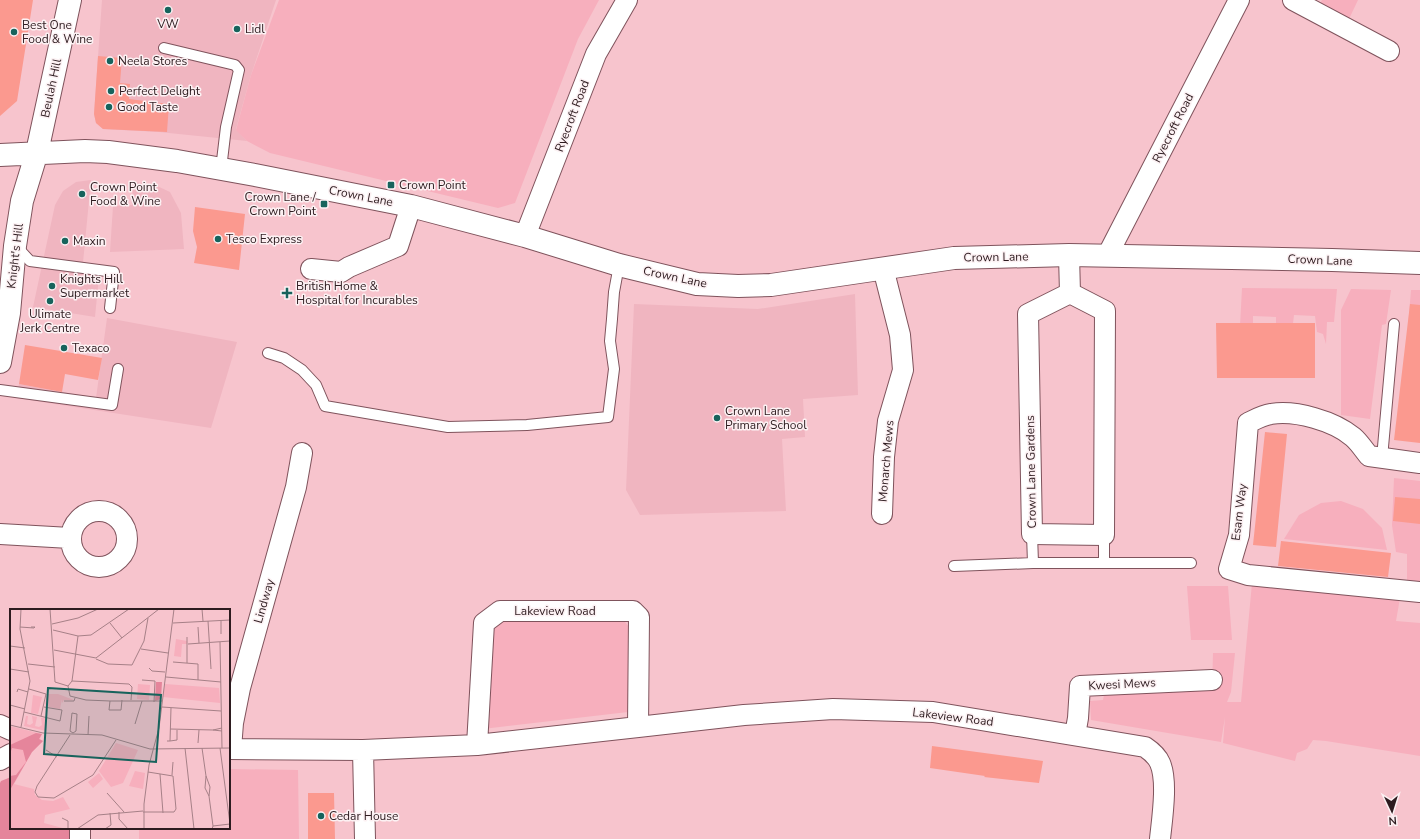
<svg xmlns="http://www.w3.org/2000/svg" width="1420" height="839" viewBox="0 0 1420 839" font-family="'Nunito Sans',sans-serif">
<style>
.built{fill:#f0b5c0}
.green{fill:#f7afbd}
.forest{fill:#e5859b}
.building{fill:#fb998f}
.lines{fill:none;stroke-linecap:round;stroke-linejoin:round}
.service-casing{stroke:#7f535c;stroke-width:12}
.minor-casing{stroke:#7f535c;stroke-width:22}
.primary-casing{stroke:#7f535c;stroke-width:24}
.service{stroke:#fff;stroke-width:10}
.minor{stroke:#fff;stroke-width:20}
.primary{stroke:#fff;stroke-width:22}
.poi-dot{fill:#17635c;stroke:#fcf1f3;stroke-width:1.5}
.labels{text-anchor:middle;stroke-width:3;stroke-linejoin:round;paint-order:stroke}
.poi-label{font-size:12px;fill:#2d1b1f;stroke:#fcf1f3;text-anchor:start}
.street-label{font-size:12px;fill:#2d1b1f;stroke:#fcf1f3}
.inset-road{fill:none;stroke:#a68087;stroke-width:1}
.view{fill:#17635c;fill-opacity:0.15;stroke:#17635c;stroke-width:2}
.inset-edge{fill:none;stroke:#2d1b1f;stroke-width:2}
</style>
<rect width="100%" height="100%" fill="#f7c4cd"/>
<!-- built -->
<path class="built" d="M102,0H276L251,75L236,129L247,141L159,132L103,129L96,123L94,114Z
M91,180L82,273L99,276L95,317L33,307L55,205L63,191L76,182Z
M133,182L155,185L170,192L181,213L184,249L110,252L113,206L132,205Z
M855,294L858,395L803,399L805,437L782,439L786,511L640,515L626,490L634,304L758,309Z
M107,318L237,342L211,428L16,398L19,384L96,398Z"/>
<!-- green -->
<path class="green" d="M279,0H599L578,39L515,203L498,208L270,153L247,141L236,130L251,75Z
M1322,0H1358L1349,19L1320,4Z
M1242,288L1337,289L1334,322H1327L1326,344L1323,334L1317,332L1315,316L1294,315L1292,332H1276V317L1253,316V345H1239Z
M1351,289L1391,290L1386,324L1382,325L1370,419L1341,415V310Z
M1411,290H1420V329L1408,326Z
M1394,478L1420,481V582L1407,581V554L1396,552L1392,525Z
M1341,501L1363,509L1382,528L1387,550L1284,539L1299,515L1321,503Z
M1252,583L1400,598L1396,621L1420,623V756L1326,741L1313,740L1307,749L1297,753L1295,761L1223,743L1225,717L1221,742L1091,720L1090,701L1103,700L1104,695L1212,690L1213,653H1235L1231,692L1227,702H1241Z
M1187,586H1228L1232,640H1191Z
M504,620L625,622L629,627L628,712L483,729L493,628Z
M229,769L298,770L299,839H139V828H229Z"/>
<!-- forest -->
<path class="forest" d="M11,777V828H72V839H0V783L1,781Z"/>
<!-- building -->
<path class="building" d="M0,0H33L17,101L0,116Z
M98,56L122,58L120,83L130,84L129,99L169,104L167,132L103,129L96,123L94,114Z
M195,207L245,214L239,270L194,263L197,247L193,231Z
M1410,304L1420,305V443L1394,440Z
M1216,323H1315V378H1217Z
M25,345L102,358L98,380L65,374L62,392L19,384Z
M1265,432L1287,434L1276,547L1253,545Z
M1395,497L1420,499V524L1393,521Z
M1281,541L1391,553L1388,577L1278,566Z
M932,746L1043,761L1039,783L984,777L985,776L930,768Z
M308,793H334L335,839H308Z"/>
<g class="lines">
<defs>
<path id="service" d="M164,48L235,65L239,70L226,127L221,169
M17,247L30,261L114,272L110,308
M268,353L284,358L302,370L316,385L325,406L448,427L527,425L608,417L614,369L610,341L612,319L614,292L619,265
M0,390L112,405L118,369
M1382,458L1394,324
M1032,534L1033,563
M1104,535V563
M954,566L1033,563H1191"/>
<path id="minor" d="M1293,0L1389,51
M525,236L596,54L627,0
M1069,255L1070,293L1105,311L1104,535L1032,534L1028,314L1070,293
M1107,256L1239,0
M311,269L341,272L349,267L398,246L411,206
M1420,463L1369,456C1364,450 1359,442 1353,437C1334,421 1296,410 1271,414C1263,415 1256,419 1248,423L1239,535L1229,569L1248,575L1420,592
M71 539a28 28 0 1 1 56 0a28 28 0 1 1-56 0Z
M882,514L884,457L888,421L903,370L900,335L883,268
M0,534L70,538
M0,725L11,730
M1075,735L1078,718L1080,686L1212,680
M477,745L484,623L500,611H633L639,617L638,727L744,715L833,709L933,712L1145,747C1151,751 1157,756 1160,763C1168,781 1162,819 1160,839
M229,749L363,750L477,745L638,727
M231,749L233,723L240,688L296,487L302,453
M363,750L365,839
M0,760L11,754
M80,828V839"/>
<path id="primary" d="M0,155L85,151L108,152L177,161L255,175L411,206L525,236L619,265L697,284L738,286L771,285L954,258L1069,255L1332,260L1420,263
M0,362L9,313L15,246L22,201L37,152L70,0"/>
</defs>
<!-- service casing -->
<use href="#service" class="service-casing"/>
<!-- minor casing -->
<use href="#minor" class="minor-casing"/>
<!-- primary casing -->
<use href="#primary" class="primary-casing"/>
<!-- service -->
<use href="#service" class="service"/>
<!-- minor -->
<use href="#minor" class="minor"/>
<!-- primary -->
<use href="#primary" class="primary"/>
</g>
<!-- markers -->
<g class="poi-dot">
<circle cx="168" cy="10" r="4"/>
<circle cx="237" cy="29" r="4"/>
<circle cx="14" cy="32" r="4"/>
<circle cx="110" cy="61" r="4"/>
<circle cx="111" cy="91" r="4"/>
<circle cx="109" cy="107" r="4"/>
<rect x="387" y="181" width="8" height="8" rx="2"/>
<circle cx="82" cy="194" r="4"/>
<rect x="320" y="200" width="8" height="8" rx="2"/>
<circle cx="218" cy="239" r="4"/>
<circle cx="65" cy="241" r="4"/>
<circle cx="52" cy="286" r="4"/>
<path d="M285 287h4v4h4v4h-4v4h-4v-4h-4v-4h4z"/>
<circle cx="50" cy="301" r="4"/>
<circle cx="64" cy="348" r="4"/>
<circle cx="717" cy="418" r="4"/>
<circle cx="321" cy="816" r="4"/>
</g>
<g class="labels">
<!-- poi labels -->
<g class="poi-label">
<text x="168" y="28" text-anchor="middle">VW</text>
<text x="22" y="29">Best One<tspan x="22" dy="14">Food &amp; Wine</tspan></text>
<text x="245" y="33">Lidl</text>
<text x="118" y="65">Neela Stores</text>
<text x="119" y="95">Perfect Delight</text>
<text x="117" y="111">Good Taste</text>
<text x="399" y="189">Crown Point</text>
<text x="90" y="191">Crown Point<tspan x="90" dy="14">Food &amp; Wine</tspan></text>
<text x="316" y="201" text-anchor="end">Crown Lane /<tspan x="316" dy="14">Crown Point</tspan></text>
<text x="226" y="243">Tesco Express</text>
<text x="73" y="245">Maxin</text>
<text x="60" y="283">Knights Hill<tspan x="60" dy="14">Supermarket</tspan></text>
<text x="296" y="290">British Home &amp;<tspan x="296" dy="14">Hospital for Incurables</tspan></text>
<text x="50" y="318" text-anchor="middle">Ulimate<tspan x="50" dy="14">Jerk Centre</tspan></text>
<text x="72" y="352">Texaco</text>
<text x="725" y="415">Crown Lane<tspan x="725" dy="14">Primary School</tspan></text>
<text x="329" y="820">Cedar House</text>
</g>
<!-- street labels -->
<g class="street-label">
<text transform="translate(51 88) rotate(-78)" y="4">Beulah Hill</text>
<text transform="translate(572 116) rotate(-69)" y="4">Ryecroft Road</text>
<text transform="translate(1173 128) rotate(-63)" y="4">Ryecroft Road</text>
<text transform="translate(361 196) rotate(11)" y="4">Crown Lane</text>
<text transform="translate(15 256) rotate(-83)" y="4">Knight's Hill</text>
<text transform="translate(996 257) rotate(-1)" y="4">Crown Lane</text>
<text transform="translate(1320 260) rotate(2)" y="4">Crown Lane</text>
<text transform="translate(675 277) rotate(12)" y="4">Crown Lane</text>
<text transform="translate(886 461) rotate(-85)" y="4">Monarch Mews</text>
<text transform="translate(1031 472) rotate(-91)" y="4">Crown Lane Gardens</text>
<text transform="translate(1239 512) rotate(-83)" y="4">Esam Way</text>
<text transform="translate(264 601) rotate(-74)" y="4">Lindway</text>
<text x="555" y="615">Lakeview Road</text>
<text transform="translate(1122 684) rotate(-3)" y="4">Kwesi Mews</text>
<text transform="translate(953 717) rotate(7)" y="4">Lakeview Road</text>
</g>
</g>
<!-- overview -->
<g transform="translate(10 609)">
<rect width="220" height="220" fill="#f7c4cd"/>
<path d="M166,30L177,32V35H172L171,48L164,47ZM128,75L140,76L139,91L127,90ZM155,75L209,79L210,94L153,88ZM37,85H48L64,91H54L52,94V90L50,100L39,98L35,95ZM23,86L32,88L28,105L21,104ZM16,107H18L17,115L20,116L23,114L22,107L27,108L25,117L29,118L32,116L31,109H36V122L14,117ZM0,117L32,125L30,130L33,132L22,143L4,175L24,180L25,186L32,191L43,192L53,188L60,200L35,206L34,214L56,220H0ZM106,134L128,141L113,174L101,178L89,162ZM125,162L135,164L133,180L119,177ZM89,164L93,170L83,179L78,173Z" fill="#f7afbd"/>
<path d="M146,73H152L151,90L145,92ZM26,124L32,125L29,130L33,132L22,143L0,181V167L6,166L16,153L13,141L2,139L0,145V136Z" fill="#e5859b"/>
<path class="inset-road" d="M11,0L10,20L20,72L11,118M40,0L45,73L58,77M192,0L193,12M198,12L201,60M211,12V25M100,14L112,29M163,14L220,11M42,15L68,9L88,0M10,18L24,19L25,18H21M188,18L189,34M43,21L68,27L81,26L119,0M210,33L212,139M178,35L220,32M0,37L15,39M131,40L158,44M44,41L86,49L149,0M86,50L98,55L122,56L134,32L138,9M163,53L188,55V71M177,54V28M18,55L45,58M139,59L142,62L155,63M0,60L19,63M156,68L211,73M132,71L145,72L144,93M62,72L119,75L122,78L121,91M58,77L60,87L76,91L100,92L99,101H111L112,91M58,77L62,72L68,27M19,80L36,85L31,107M7,83L8,80L18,83M54,92H64L65,89M100,92H152M0,96L15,100M152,98L211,102M14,103L50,112L52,101L34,98M125,115L132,92M0,116L33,124L92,126L140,140L220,139M212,119L203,121L212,122M160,120L203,121M63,124L60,122L62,104L67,105L66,122L63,124M60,126L27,177L25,183L28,188L44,189L83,166L106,131M78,126L79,107M157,132H160L161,99M160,132L167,131V121M188,134L189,121M175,139L184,220M192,139L196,167M210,139L220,215M36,141L47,148M150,165L153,204M162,166L163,153M97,184L114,203M199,187L195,179L196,167L200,178L199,187L203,217M109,203V210L118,220M133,203H164L166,200L163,167L138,163M52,209L58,212V220M67,220L88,206L133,202M95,220L101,216L100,204M134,220V195L139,156L149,119L164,0M202,220L203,217L220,215"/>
<path class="view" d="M38,79L151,86L146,153L34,145Z"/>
<rect width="220" height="220" class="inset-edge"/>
</g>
<!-- north arrow -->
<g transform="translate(1392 811) rotate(176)" stroke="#fcf1f3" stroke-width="3" paint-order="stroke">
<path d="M0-3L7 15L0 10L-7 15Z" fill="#2d1b1f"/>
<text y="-6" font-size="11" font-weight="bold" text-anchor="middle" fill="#2d1b1f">N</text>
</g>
</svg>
